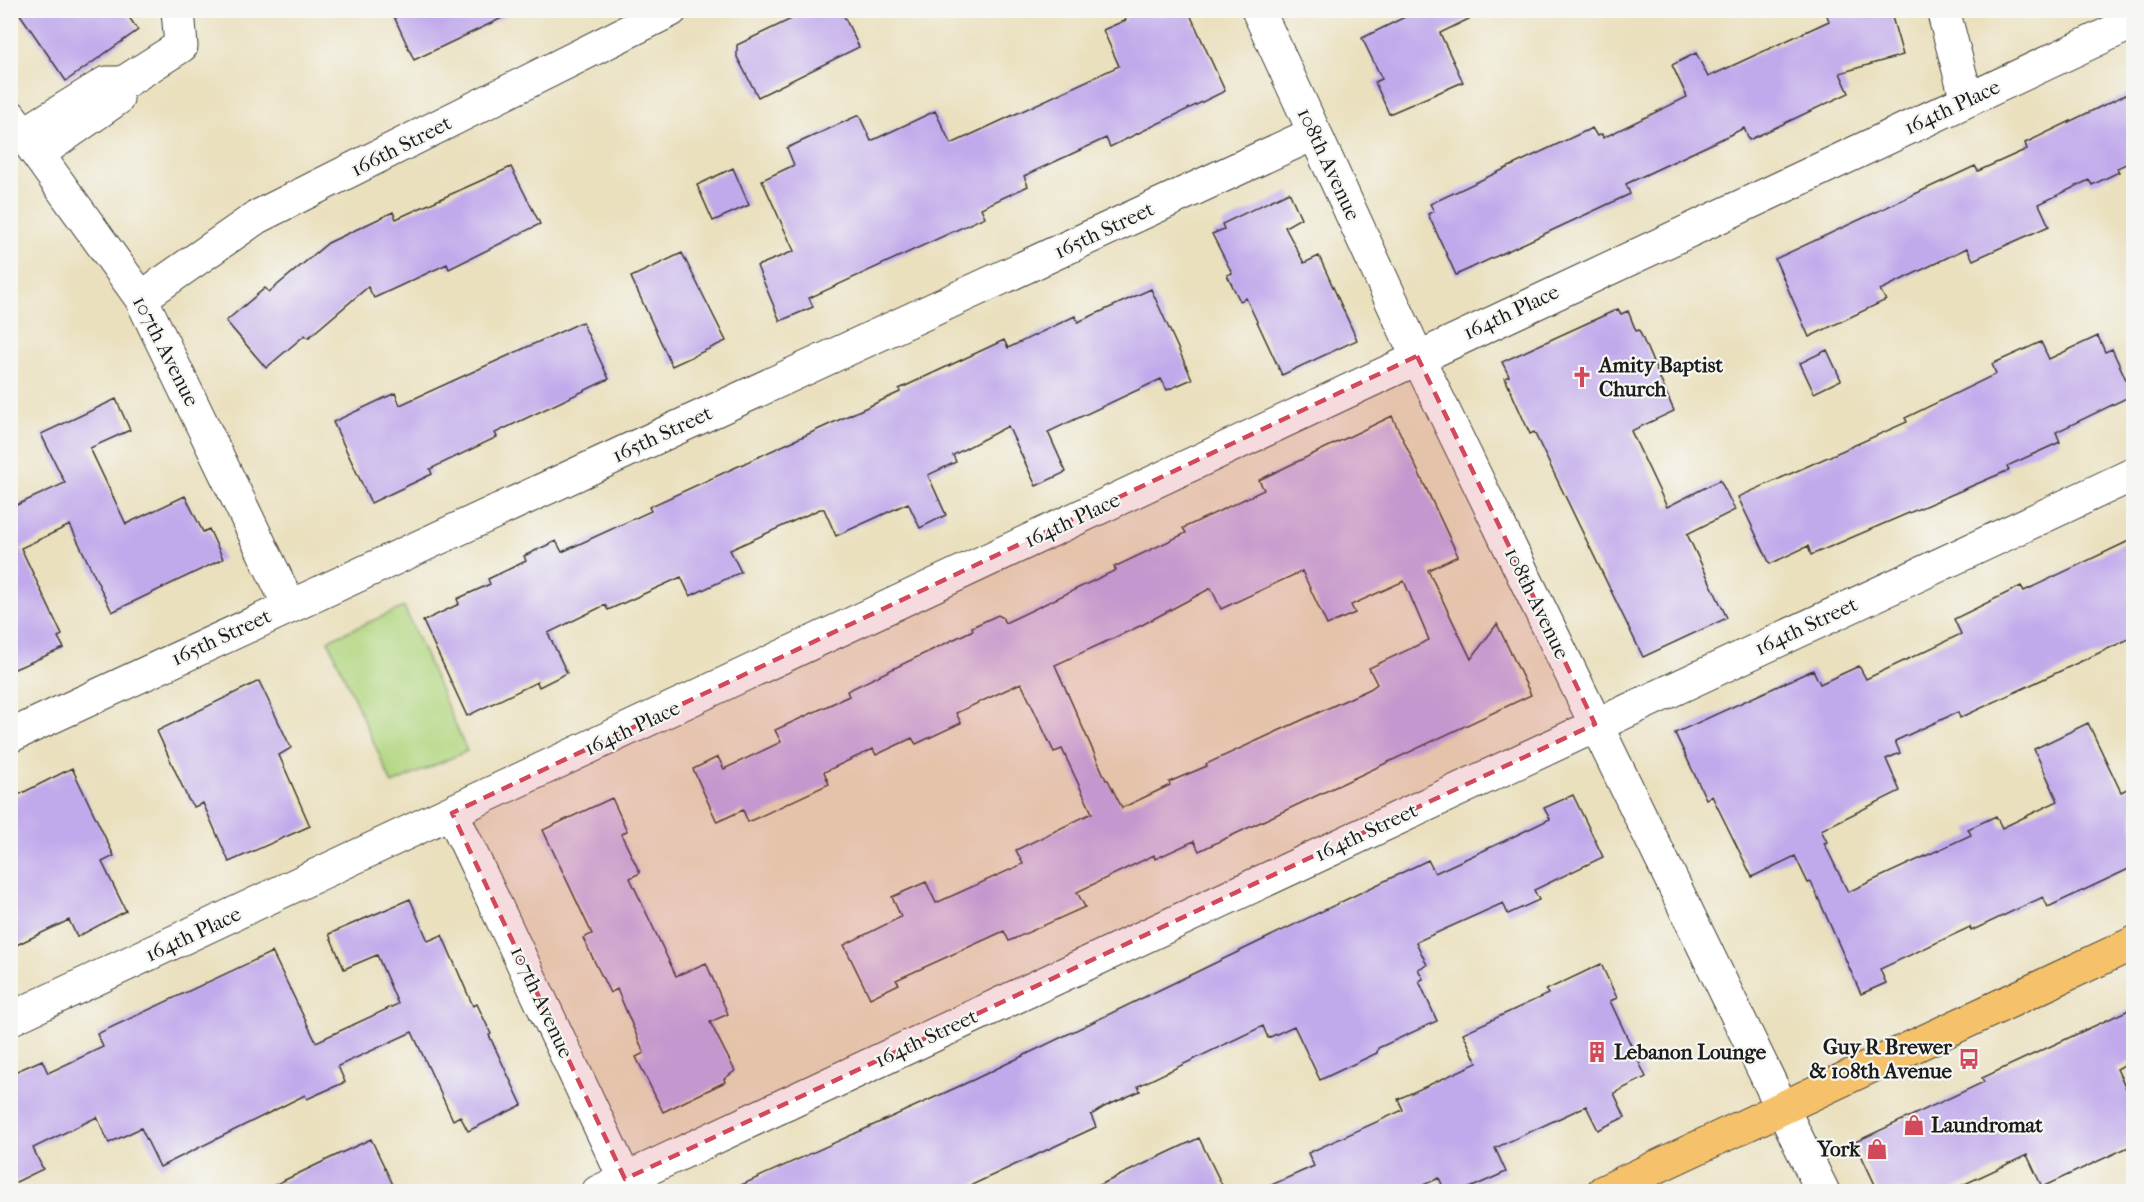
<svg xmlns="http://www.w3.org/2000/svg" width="2144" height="1202" viewBox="0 0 2144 1202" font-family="'IM FELL French Canon',serif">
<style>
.green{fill:#b0d57e;stroke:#66784d;stroke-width:1.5}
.building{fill:#c1aaeb;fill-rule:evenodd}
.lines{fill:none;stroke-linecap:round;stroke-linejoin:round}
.minor-casing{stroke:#3b3934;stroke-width:35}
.major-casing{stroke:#3b3934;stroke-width:35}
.minor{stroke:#fff;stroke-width:33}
.major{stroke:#f5c16b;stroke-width:33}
.marked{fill:#d1495b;fill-opacity:0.2;stroke:#d1495b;stroke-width:4.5;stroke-dasharray:12 8;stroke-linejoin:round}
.labels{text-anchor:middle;stroke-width:4.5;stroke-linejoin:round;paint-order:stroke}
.street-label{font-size:21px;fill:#1c1c1c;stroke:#f6f6f2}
.poi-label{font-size:21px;font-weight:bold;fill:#1c1c1c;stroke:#f6f6f2;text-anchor:start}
</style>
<rect width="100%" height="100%" fill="#f6f6f2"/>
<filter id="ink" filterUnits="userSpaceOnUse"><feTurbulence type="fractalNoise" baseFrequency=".0167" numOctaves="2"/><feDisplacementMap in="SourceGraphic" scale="12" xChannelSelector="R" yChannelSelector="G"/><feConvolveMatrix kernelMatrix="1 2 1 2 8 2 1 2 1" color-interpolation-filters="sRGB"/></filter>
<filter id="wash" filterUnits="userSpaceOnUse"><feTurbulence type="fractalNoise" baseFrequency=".008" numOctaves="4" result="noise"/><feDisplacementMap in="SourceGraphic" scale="24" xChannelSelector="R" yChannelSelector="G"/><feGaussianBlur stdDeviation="1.35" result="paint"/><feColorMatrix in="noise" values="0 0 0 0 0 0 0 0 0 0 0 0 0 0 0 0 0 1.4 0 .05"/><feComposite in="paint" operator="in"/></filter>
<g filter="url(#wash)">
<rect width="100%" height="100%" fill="#eae0be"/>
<!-- green -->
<path class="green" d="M404,607L467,751L392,784L328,640Z"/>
<g id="blocks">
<!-- building -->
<path class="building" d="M17,10H124L138,30L66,81Z
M391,10H519L414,60Z
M810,10H841L859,47L758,97L737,57V45Z
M1122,10H1188L1225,91L1110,147L1106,138L1024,176L1028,186L981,208L985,217L809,298L813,307L780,321L757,266L794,251L762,180L794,165L787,148L859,115L871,141L935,111L951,144L1119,66L1103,30L1126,20Z
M1419,10H1487L1440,33L1463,82L1389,114L1375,82L1382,79L1362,38Z
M1825,10H1890L1903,55L1840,73L1849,93L1749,140L1744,128L1709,145L1626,184L1630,194L1456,275L1428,214L1434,211L1430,204L1592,128L1597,136L1602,134L1603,138L1687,97L1672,65L1696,53L1708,77L1829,21Z
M2133,91V161L2117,168L2119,172L2092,185L2089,180L2039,204L2049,226L1973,260L1967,248L1880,290L1886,300L1809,337L1775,259L1975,166L1978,171L2027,149L2025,143Z
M511,167L540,224L449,269L447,264L374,298L368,287L308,338L305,335L266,368L226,321L265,288L269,292L328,243L393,212L396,219Z
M733,168L749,205L713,221L697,185Z
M1289,192L1301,218L1285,227L1304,263L1319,256L1357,340L1282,375L1246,298L1240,301L1227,275L1232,273L1212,234L1224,229L1222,224Z
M682,253L726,341L672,366L631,277Z
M1151,289L1192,379L1167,390L1161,379L1048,432L1066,472L1036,486L1008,426L953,455L956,462L928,475L946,515L920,528L908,503L836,536L824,509H820L730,550L741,572L690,596L681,577L608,610L605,605L548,633L567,673L539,687L537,682L467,716L423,621L459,604L457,599L490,584L488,579L526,561L524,556L556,541L562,552L651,511L649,507L900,392L899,389L1004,340L1008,348L1075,316L1078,322Z
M1618,309L1621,314L1628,311L1636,331L1639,330L1674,411L1631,431L1667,507L1720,480L1735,510L1687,534L1727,618L1643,657L1534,432L1530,434L1505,378L1509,376L1502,362Z
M582,322L609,379L495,433L497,437L430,469L432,474L371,503L333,422L395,393L400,405Z
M2098,336L2105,352L2112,349L2133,395L2056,432L2060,442L2007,466L2009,470L1811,555L1808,546L1770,564L1738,497L1907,422L1905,418L1996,374L1992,364L2041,342L2049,359Z
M1827,350L1841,380L1814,393L1800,363Z
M116,399L130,430L90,448L126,524L185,496L203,532L209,529L223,559L112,612L70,525L21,548L62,635L58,637L64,648L10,671V508L65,483L41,434Z
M1392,416L1458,556L1428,570L1471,659L1497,624L1531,695L1199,851L1194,841L1155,859L1154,855L1077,892L1085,907L1009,941L1004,931L896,980L899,984L870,998L844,945L901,917L892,897L926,882L936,903L1023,864L1016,850L1092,813L1062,749L1054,752L1021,683L956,713L961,723L916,744L912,738L876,755L873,749L824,772L829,784L748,822L743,810L717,822L693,769L718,757L724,769L781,742L775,730L849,696L847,691L973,630L972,627L998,615L1002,617L1005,623L1116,570L1114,567L1186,533L1183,528L1264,490L1259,480ZM1302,571L1327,625L1355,613L1351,605L1404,581L1429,640L1369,668L1377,684L1370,689L1206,764L1207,766L1169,782L1170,785L1122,808L1108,780H1106L1055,665L1142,625L1211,588L1221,609Z
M2133,539V637L1960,718L1958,712L1895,741L1900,753L1886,759L1900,791L1821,830L1827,842L1824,843L1848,892L1971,835L1968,829L1996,816L2002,828L2058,801L2034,749L2088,723L2121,792L2133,786V867L2048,907L2043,897L1971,931L1970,927L1880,969L1886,983L1861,994L1811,882L1808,883L1795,856L1752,877L1712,796L1706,799L1675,733L1813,670L1820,684L1859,666L1866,679L1961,634L1954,619L2021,586L2024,591Z
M259,681L291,748L279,755L310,826L229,862L203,803L194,807L188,799L157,731Z
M72,768L114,856L102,862L126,911L77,937L69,920L10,948V799Z
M1573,795L1603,857L1534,890L1539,900L1508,914L1503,903L1416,942L1427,965L1418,969L1423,979L1419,981L1437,1021L1378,1048L1377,1053L1320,1080L1294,1026L1268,1038L1263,1026L1138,1086L1140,1091L1104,1107L1091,1115L1096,1127L959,1191H728L973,1080L1428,860L1435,873L1502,842L1550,819L1544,808Z
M612,798L627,831L621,834L640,873L630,878L676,976L706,963L728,1014L710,1022L735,1071L724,1079L725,1082L663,1112L636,1057L644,1053L617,989L610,993L583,938L592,934L543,830Z
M410,899L428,941L442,935L473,1006L477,1004L491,1034L489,1035L522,1105L468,1131L460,1116L453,1120L412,1032L338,1066L345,1082L307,1099L305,1095L160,1167L141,1128L109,1143L97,1117L33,1148L43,1169L10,1185V1074L42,1060L48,1073L103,1047L97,1034L272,952L316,1042L398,1004L377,955L344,969L329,934Z
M1601,964L1617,998L1610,1001L1646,1077L1614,1093L1625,1117L1598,1130L1586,1106L1495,1148L1506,1172L1463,1191H1445L1439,1178L1410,1191H1258L1314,1166L1308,1153L1403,1110L1398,1099L1477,1063L1463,1033L1548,994L1546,990Z
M2133,1008V1060L2117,1069L2133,1103V1145L2042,1187L2027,1155L1950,1191H1878L1855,1142L1984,1082L1982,1078Z
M1199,1138L1225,1191H1087L1165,1154Z
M371,1139L396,1191H262L341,1153Z"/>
</g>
</g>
<g filter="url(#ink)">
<use href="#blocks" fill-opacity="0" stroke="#3b3934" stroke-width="1.5"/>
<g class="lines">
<defs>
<path id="minor" d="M1258,10L1417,356L1823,1192
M1943,10L1967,100
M10,116L141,298L289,605
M24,134L106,83H123L181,46L178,10
M38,154L117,99
M141,298L257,217L671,10
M10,736L1315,133
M452,813L631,1192
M10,1019L2134,22
M598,1192L2134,474"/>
<path id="major" d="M1603,1192L2134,943"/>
</defs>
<!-- minor casing -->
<use href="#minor" class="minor-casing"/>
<!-- major casing -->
<use href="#major" class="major-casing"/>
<!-- minor -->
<use href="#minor" class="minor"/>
<!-- major -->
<use href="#major" class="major"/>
</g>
</g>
<!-- marked area -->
<path class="marked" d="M1417,356L1595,724L625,1179L452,813Z"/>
<!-- icons -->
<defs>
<symbol id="church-bare" viewBox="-9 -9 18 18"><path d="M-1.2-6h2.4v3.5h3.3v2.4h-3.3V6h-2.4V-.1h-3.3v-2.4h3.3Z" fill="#d1495b" stroke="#f6f6f2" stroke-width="2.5" paint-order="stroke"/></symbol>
<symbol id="building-bare" viewBox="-9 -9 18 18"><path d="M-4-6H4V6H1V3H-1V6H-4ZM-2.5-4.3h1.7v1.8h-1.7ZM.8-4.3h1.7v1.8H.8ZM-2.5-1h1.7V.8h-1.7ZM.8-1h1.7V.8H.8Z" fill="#d1495b" stroke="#f6f6f2" stroke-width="2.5" paint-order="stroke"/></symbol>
<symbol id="bus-bare" viewBox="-9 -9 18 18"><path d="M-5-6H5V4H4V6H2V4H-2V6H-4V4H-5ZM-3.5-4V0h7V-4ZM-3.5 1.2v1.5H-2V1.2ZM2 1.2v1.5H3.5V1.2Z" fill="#d1495b" stroke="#f6f6f2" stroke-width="2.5" paint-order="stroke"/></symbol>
<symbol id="shop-bare" viewBox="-9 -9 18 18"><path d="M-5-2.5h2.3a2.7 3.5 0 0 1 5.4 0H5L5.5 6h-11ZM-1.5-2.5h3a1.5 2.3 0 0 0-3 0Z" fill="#d1495b" stroke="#f6f6f2" stroke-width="2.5" paint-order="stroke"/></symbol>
</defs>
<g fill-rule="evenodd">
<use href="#church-bare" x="1567" y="362" width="30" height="30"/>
<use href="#building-bare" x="1582" y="1037" width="30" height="30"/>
<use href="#bus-bare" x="1954" y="1044" width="30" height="30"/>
<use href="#shop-bare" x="1899" y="1110" width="30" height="30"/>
<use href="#shop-bare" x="1862" y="1134" width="30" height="30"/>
</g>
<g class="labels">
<!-- street labels -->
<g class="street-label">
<text transform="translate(1952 107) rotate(-25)" y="7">164th Place</text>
<text transform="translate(401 146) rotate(-27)" y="7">166th Street</text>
<text transform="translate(1329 164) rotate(65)" y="7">108th Avenue</text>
<text transform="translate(1104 230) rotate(-25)" y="7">165th Street</text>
<text transform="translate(1511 312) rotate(-25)" y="7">164th Place</text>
<text transform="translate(166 351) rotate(63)" y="7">107th Avenue</text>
<text transform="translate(662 434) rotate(-25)" y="7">165th Street</text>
<text transform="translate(1072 520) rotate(-25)" y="7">164th Place</text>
<text transform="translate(1537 603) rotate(64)" y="7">108th Avenue</text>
<text transform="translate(1806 626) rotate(-25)" y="7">164th Street</text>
<text transform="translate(221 637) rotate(-25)" y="7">165th Street</text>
<text transform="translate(632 728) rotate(-25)" y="7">164th Place</text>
<text transform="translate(1366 832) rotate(-25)" y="7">164th Street</text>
<text transform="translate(193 934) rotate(-25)" y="7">164th Place</text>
<text transform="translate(542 1002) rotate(65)" y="7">107th Avenue</text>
<text transform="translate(926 1038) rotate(-25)" y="7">164th Street</text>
</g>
<!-- poi labels -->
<g class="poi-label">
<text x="1599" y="372">Amity Baptist<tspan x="1599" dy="24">Church</tspan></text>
<text x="1952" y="1054" text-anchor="end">Guy R Brewer<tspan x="1952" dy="24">&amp; 108th Avenue</tspan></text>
<text x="1614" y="1059">Lebanon Lounge</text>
<text x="1931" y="1132">Laundromat</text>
<text x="1860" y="1156" text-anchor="end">York</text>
</g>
</g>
<!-- margin -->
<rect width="2144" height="1202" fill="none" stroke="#f6f6f2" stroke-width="36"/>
</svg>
